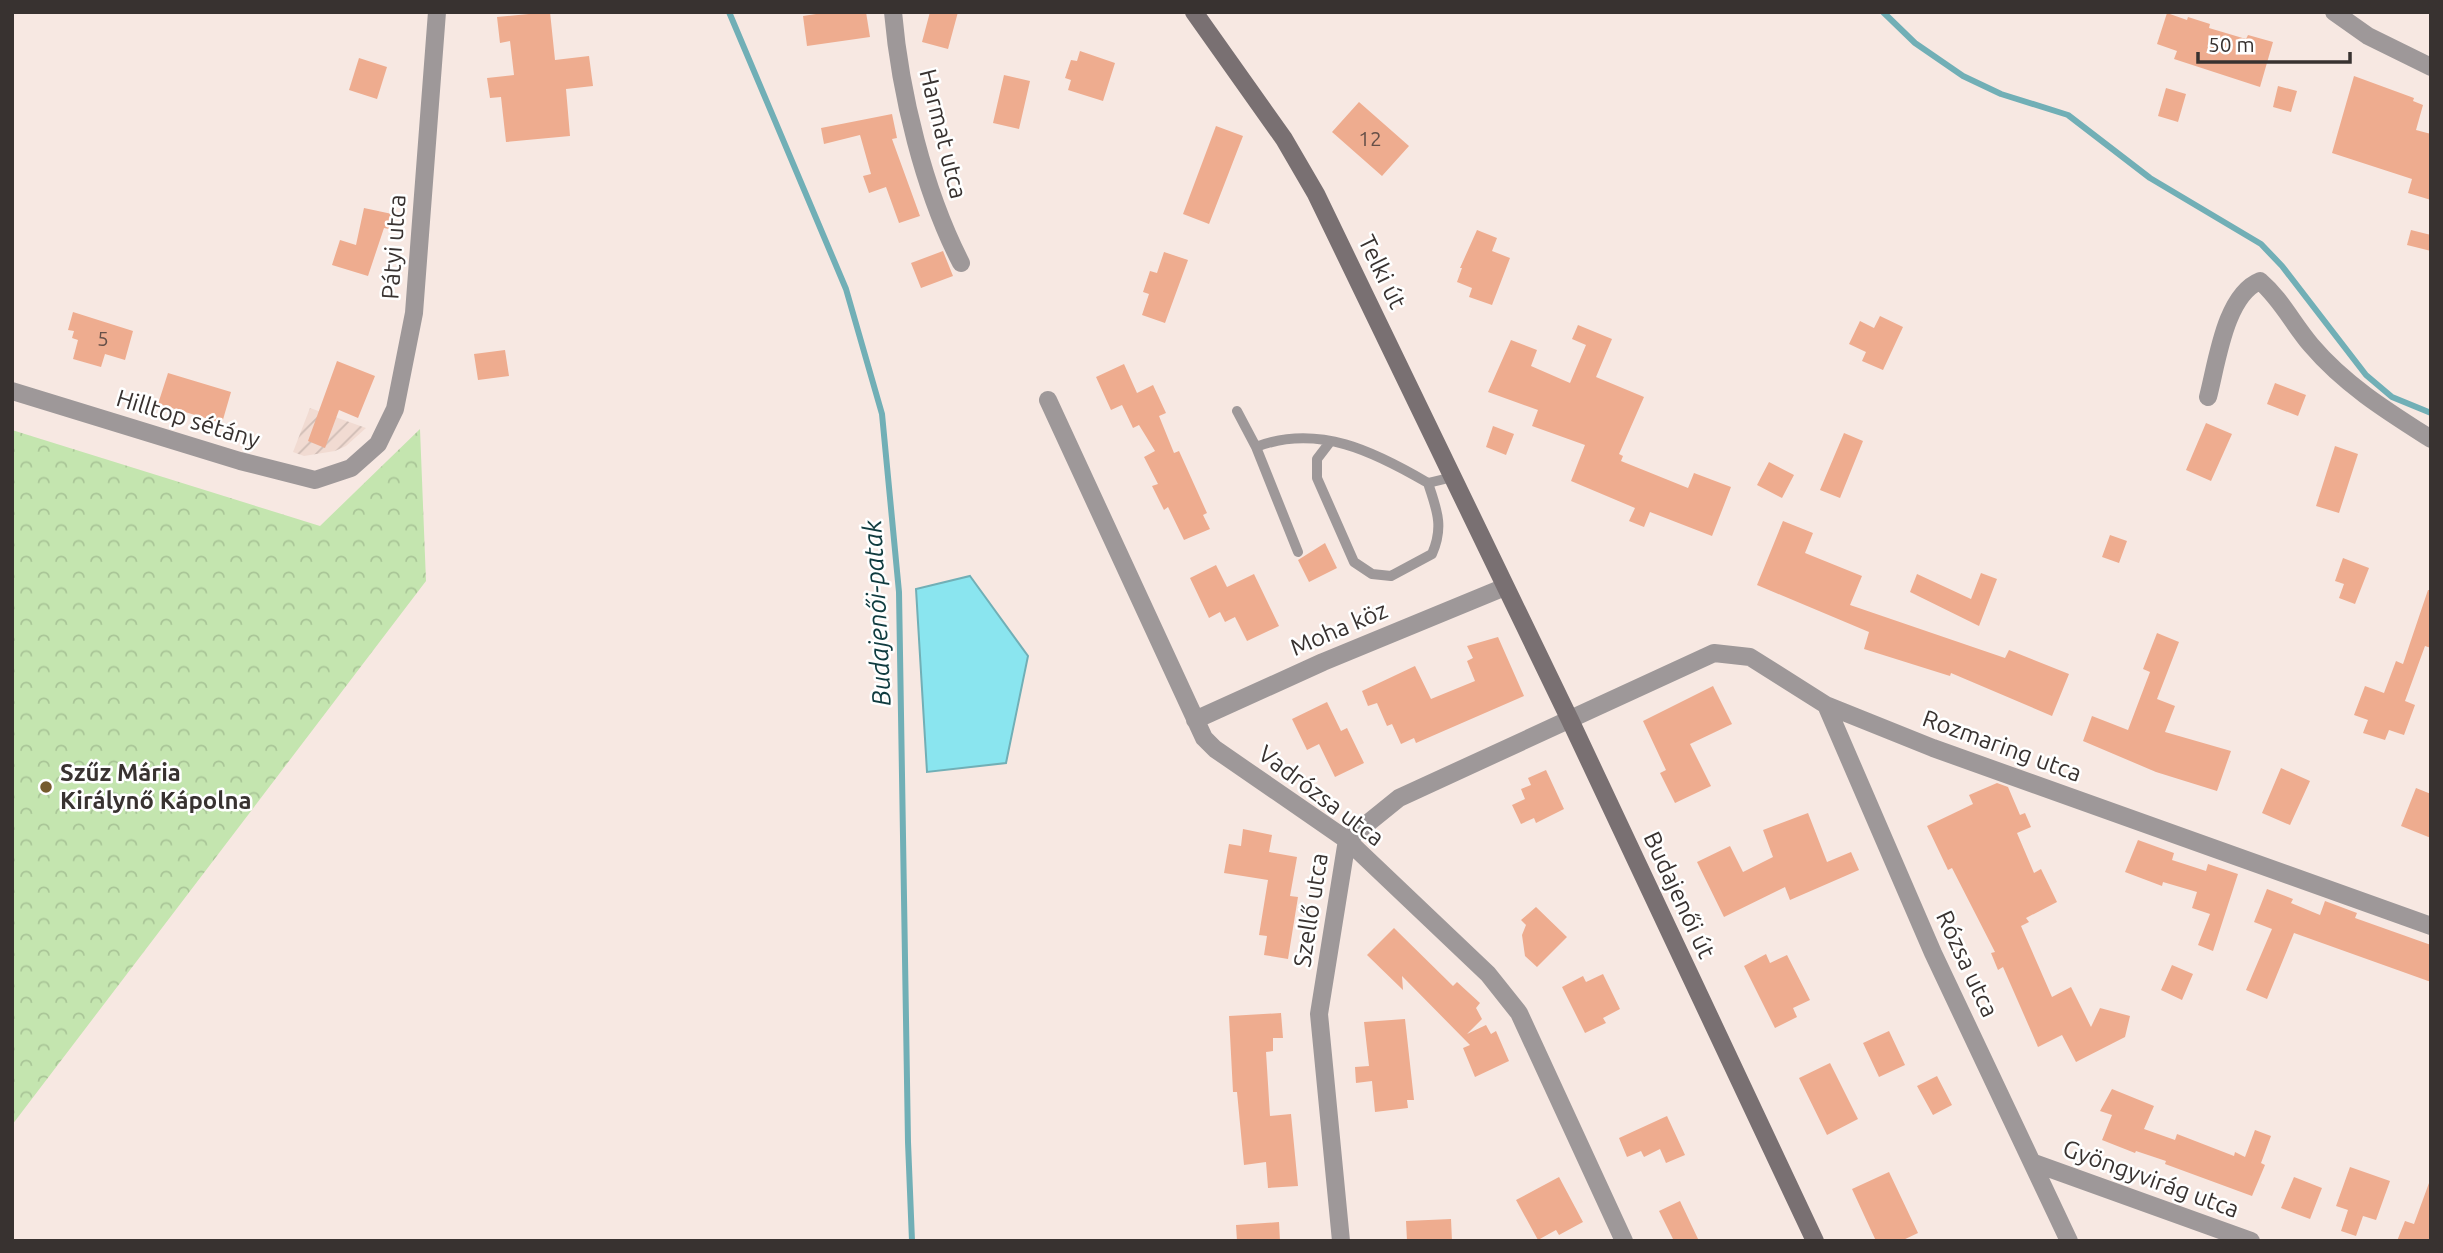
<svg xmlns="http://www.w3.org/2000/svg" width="2443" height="1253" viewBox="0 0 2443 1253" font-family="Ubuntu,sans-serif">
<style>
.industrial{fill:url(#industrial-furrows)}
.forest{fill:url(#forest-crowns)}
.water{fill:#8ae5ef;stroke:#71afb6;stroke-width:2}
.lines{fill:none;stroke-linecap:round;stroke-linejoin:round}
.stream{stroke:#71afb6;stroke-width:6}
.building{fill:#eeac8f}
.service{stroke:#9e9899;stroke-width:10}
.minor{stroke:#9e9899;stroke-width:18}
.secondary{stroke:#797072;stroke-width:18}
.poi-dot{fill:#755b2d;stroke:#fff;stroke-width:2.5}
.labels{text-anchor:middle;stroke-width:5;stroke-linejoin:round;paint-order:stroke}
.number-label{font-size:21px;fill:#665048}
.street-label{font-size:24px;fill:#383230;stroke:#fff}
.poi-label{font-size:24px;font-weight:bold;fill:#383230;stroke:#fff;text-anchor:start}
.water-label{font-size:26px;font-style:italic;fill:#0f3b3f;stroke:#fff}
</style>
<defs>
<pattern id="industrial-furrows" width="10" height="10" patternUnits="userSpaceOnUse" patternTransform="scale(1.75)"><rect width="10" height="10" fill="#f1dbd2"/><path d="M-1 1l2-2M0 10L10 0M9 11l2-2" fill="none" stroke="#cfbcb5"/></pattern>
<pattern id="forest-crowns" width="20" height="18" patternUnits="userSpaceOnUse" patternTransform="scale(1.75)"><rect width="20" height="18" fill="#c4e5af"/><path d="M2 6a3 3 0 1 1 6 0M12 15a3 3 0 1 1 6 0" fill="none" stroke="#a9c597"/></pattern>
</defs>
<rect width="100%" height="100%" fill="#f7e8e2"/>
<!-- industrial -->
<path class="industrial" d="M310,408L366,428L346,446L335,451L304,456L293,452Z"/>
<!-- forest -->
<path class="forest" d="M420,429L426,581L12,1125V430L320,526Z"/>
<!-- water -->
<path class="water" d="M970,576L1028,656L1006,763L927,772L916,589Z"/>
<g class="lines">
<!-- stream -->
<path class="stream" d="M729,12L846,289L882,414L899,592L908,1142L912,1241
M1883,12L1915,43L1963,76L2001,94L2068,115L2150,178L2261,244L2282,266L2366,375L2392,397L2431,413"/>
</g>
<!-- building -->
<path class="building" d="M550,12L555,60L589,56L593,86L566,89L570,136L506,142L501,97L490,98L487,78L514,75L510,41L500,43L497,17Z
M829,12H866L870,37L807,46L803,16Z
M930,12H958L948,49L922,42Z
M2167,13L2187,20L2188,17L2210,24L2209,28L2246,39L2248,35L2273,42L2260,87L2174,59L2177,51L2157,44Z
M1080,51L1115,63L1103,101L1068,90L1071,80L1065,78L1071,60L1077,61Z
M359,58L387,67L377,99L349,90Z
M1004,75L1030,81L1019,129L993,123Z
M2354,76L2414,98L2413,101L2423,105L2416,130L2431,134V200L2408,193L2412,179L2332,153Z
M2278,86L2297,91L2291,112L2273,107Z
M2166,88L2186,94L2178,122L2158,116Z
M1359,102L1409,146L1382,176L1332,132Z
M892,114L897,138L892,139L920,216L899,223L886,187L869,193L863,176L871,174L860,135L824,144L821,128Z
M1216,126L1243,136L1209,224L1183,214Z
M364,208L392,214L389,229L384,228L368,276L332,265L340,240L356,245Z
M1477,230L1497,238L1492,251L1510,258L1492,305L1469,297L1472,288L1457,282L1462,268H1460Z
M2411,230L2431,235V251L2407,245Z
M943,251L953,276L921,288L911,263Z
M1164,252L1188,260L1165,323L1142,315L1149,294L1143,292L1150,271L1157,273Z
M73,312L133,331L125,360L105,354L101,367L73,359L78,340L72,338L74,331L68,330Z
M1880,316L1903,327L1883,370L1862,361L1866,352L1849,344L1860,321L1874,328Z
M1578,325L1612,339L1596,377L1644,397L1619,454L1623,456L1621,461L1688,488L1694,473L1731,487L1712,536L1650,512L1644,527L1629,521L1635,508L1571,481L1585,445L1532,426L1538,410L1488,392L1511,340L1537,350L1531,366L1570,383L1586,345L1572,339Z
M505,350L509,376L478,380L474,354Z
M337,361L375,376L358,418L339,410L325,448L308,441Z
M1124,364L1137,393L1153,385L1166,413L1159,416L1174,453L1179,451L1207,513L1203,515L1210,529L1184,540L1168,507L1164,510L1152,486L1158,484L1144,457L1155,451L1139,425L1133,428L1122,405L1111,410L1096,377Z
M168,373L231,392L222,423L158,404Z
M2275,383L2306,395L2298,416L2267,404Z
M2206,423L2232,434L2211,481L2186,470Z
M1493,426L1514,434L1506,455L1486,447Z
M1844,433L1863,441L1840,498L1820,490Z
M2335,446L2358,454L2339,513L2316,506Z
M1769,462L1794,475L1782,498L1757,485Z
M1783,521L1813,533L1805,553L1862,576L1850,605L2005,658L2009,650L2069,674L2052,716L1951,673L1950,676L1864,649L1869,632L1757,585Z
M2110,535L2127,541L2119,563L2102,557Z
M1325,543L1337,568L1309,582L1298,560Z
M2343,558L2369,568L2355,604L2339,598L2344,584L2335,581Z
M1216,565L1227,587L1254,574L1279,626L1247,641L1235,617L1225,622L1220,612L1209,618L1190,578Z
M1981,573L1997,579L1979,626L1910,592L1917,574L1971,599Z
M2428,590H2431V648L2425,646L2405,701L2415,705L2404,735L2389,730L2385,740L2363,733L2368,720L2354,715L2365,686L2384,693L2396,661L2403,664Z
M2157,633L2179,642L2157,699L2175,706L2165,732L2231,751L2217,791L2156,772L2083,741L2092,716L2128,730L2150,672L2143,669Z
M1498,637L1524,696L1416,743L1414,738L1401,744L1392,724L1387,726L1377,703L1368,706L1362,691L1415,666L1431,699L1475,681L1467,661L1473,658L1467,646Z
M1713,686L1732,724L1690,744L1711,786L1675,803L1660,773L1666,770L1643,721Z
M1327,702L1341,731L1347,728L1364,763L1335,777L1319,744L1307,750L1292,719Z
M2281,768L2310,781L2290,825L2262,813Z
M1546,770L1564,809L1536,823L1534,818L1521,824L1512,805L1525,799L1521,789L1531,785L1528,778Z
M1997,783L2008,787L2020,815L2025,813L2031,827L2017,833L2034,873L2041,869L2057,902L2026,918L2029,922L2021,926L2052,997L2071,987L2091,1027L2100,1008L2130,1016L2125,1037L2076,1062L2062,1035L2038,1047L2003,967L1998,970L1991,953L1995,952L1952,868L1948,870L1927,826L1973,804L1969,795Z
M2416,788L2431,794V838L2401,826Z
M1808,813L1827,862L1851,852L1859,870L1790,900L1785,887L1724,917L1697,862L1730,846L1743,872L1773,857L1763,830Z
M1243,829L1272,835L1269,852L1297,857L1290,896L1298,897L1288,959L1264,955L1267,936L1259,935L1268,880L1224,873L1229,844L1241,846Z
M2138,840L2174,853L2172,860L2206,871L2208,864L2238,874L2213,951L2198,945L2210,914L2192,908L2197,892L2163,882L2162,886L2125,872Z
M2267,889L2293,899L2291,903L2320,915L2325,901L2357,913L2355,918L2431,945V982L2294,933L2267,999L2246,990L2272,929L2254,922Z
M1536,907L1567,937L1537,967L1525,956L1522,935L1526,925L1521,920Z
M1394,928L1453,986L1457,982L1480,1003L1476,1008L1482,1019L1467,1034L1486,1025L1491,1034L1496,1031L1509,1061L1475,1077L1463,1048L1470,1045L1402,976L1403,990L1367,955Z
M1766,954L1770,963L1787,955L1810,1000L1793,1008L1797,1017L1775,1028L1744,966Z
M2172,965L2193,974L2182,1000L2161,990Z
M1603,974L1620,1009L1603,1018L1606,1023L1585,1033L1562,987L1583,976L1586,982Z
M1281,1013L1283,1038H1273V1051L1266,1052L1270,1116L1291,1114L1298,1186L1268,1188L1266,1162L1244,1165L1237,1092H1233L1229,1016Z
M1405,1019L1414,1100H1407L1408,1108L1375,1112L1372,1081L1356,1083L1355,1067L1369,1066L1364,1022Z
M1889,1031L1905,1065L1879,1077L1863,1043Z
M1830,1063L1858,1119L1827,1135L1799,1078Z
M1937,1076L1952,1105L1933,1115L1917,1086Z
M2112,1089L2154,1106L2144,1129L2175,1140L2177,1134L2234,1156L2235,1152L2245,1157L2255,1130L2271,1136L2261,1163L2265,1165L2252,1196L2165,1164L2166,1161L2136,1151L2135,1153L2102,1140L2112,1115L2100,1111Z
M1667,1116L1685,1155L1666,1163L1660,1149L1644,1157L1641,1151L1627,1157L1619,1138Z
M2350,1167L2390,1181L2376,1220L2363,1216L2356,1236L2341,1231L2348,1210L2336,1206Z
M1889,1172L1918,1233L1901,1241H1876L1852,1189Z
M1559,1177L1583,1222L1559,1235L1556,1230L1538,1240L1516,1200Z
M2294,1177L2322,1188L2310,1219L2281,1208Z
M2429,1183L2431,1241H2397L2405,1221L2414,1224Z
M1680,1201L1699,1241H1674L1659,1211Z
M1451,1219L1452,1241H1407L1406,1221Z
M1279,1222L1280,1241H1237L1236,1225Z"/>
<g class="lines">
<!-- service -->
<path class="service" d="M1237,411L1256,447
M1330,442L1317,459V478L1354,562L1372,574L1391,576L1432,554C1444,527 1437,510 1428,483
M1298,552L1256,447C1318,423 1375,452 1428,483L1453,477"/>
<!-- minor -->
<path class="minor" d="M893,12C900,93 924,191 961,263
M2334,12L2368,36L2431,67
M12,391L240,461L315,480L351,468L378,444L395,409L414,313L437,12
M2208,397C2217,363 2225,295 2260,281C2281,299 2293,324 2311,345C2345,385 2387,411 2431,439
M1048,400L1204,738L1215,749L1347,840L1488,974L1519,1013L1624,1241
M1826,705L1933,953L2069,1241
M1195,720L1323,662L1505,587
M2034,1163L2251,1241
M1341,1241L1319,1014L1347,840L1399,798L1714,653L1750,657L1826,705L1933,748L2431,926"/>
<!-- secondary -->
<path class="secondary" d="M1194,12L1284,139L1316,194L1570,720L1815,1241"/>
</g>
<!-- markers -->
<circle class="poi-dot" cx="46" cy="787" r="7"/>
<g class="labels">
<!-- number labels -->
<g class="number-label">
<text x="1370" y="146">12</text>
<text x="103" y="346">5</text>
</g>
<!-- street labels -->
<g class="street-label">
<text transform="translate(943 134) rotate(76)" y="8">Harmat utca</text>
<text transform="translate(394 247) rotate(-86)" y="8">Pátyi utca</text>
<text transform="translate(1382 272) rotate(64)" y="8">Telki út</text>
<text transform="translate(188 419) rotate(17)" y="8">Hilltop sétány</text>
<text transform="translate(1339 629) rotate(-23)" y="8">Moha köz</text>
<text transform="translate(2002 746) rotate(20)" y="8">Rozmaring utca</text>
<text transform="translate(1321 796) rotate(37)" y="8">Vadrózsa utca</text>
<text transform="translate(1679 895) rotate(65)" y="8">Budajenői út</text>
<text transform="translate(1311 910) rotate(-81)" y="8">Szellő utca</text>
<text transform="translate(1967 964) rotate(65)" y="8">Rózsa utca</text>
<text transform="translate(2151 1179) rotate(20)" y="8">Gyöngyvirág utca</text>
</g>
<!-- poi labels -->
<g class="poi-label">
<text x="60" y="781">Szűz Mária<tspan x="60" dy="28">Királynő Kápolna</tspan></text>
</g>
<!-- water labels -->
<g class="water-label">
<text transform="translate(877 613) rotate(-93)" y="9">Budajenői-patak</text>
</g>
</g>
<!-- border -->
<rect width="2443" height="1253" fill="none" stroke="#383230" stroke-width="28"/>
<!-- scale -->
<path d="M2198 52v10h152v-10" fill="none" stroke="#383230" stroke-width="3.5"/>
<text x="2208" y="52" font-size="21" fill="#383230" stroke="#ffffff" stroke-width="5" paint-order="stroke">50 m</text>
</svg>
